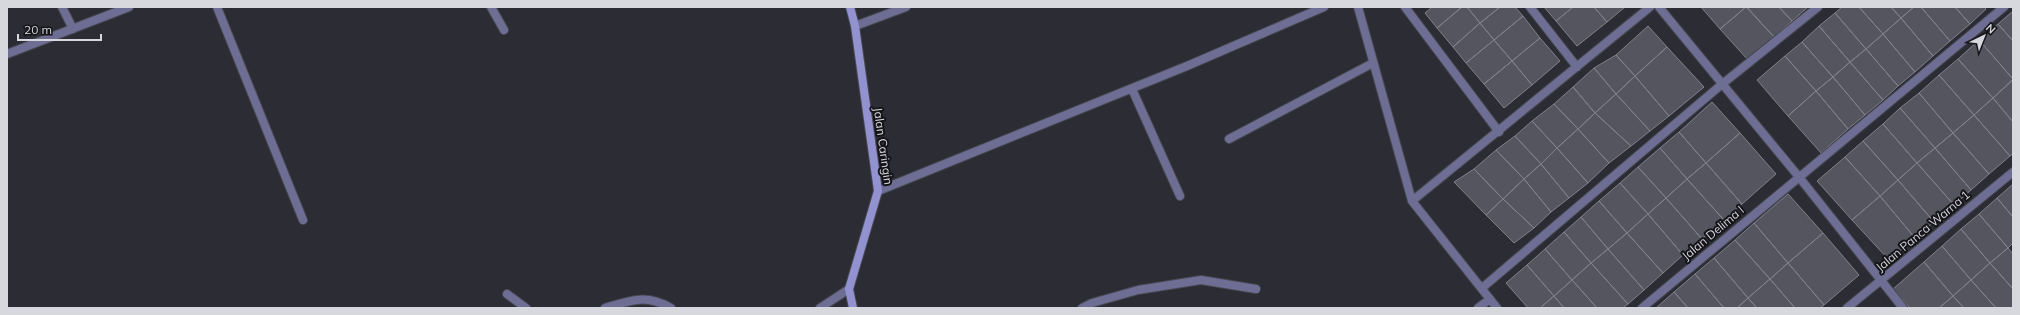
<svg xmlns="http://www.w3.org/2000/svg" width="2020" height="315" viewBox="0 0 2020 315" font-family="Mulish,sans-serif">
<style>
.building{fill:#555560;stroke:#81818d}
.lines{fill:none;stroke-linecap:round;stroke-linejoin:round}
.lane-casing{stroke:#474850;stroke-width:10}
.street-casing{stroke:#474850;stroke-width:10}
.secondary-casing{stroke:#474850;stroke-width:10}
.lane{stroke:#6e6e95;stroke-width:8}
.street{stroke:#6e6e95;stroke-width:8}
.secondary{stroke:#9292d0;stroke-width:8}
.labels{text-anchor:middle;stroke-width:4;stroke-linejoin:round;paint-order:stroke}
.street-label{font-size:12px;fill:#d7d8de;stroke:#151519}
</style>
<rect width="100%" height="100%" fill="#2c2c35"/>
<!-- building -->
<path class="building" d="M1432,7H1462L1437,28L1425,13Z
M1462,7H1467L1480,23L1453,47L1437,28Z
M1467,7H1500L1480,23Z
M1500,7H1515L1523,16L1494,40L1480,23Z
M1544,7H1573L1556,21Z
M1573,7H1594L1607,22L1577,46L1556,21Z
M1594,7H1625L1607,22Z
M1701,7H1746L1720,29Z
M1746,7L1774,37L1748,60L1720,29Z
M1747,7H1779L1792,21L1774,37Z
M1779,7H1808L1792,21Z
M1842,7H1859L1883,34L1866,49L1835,13Z
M1859,7H1891L1901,18L1883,34Z
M1891,7H1914L1901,18Z
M1914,7H1921L1950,41L1933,56L1901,18Z
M1921,7H1955L1970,24L1950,41Z
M1955,7H1984L1986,9L1970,24Z
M2013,11V41L1998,24Z
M1835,13L1866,49L1850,62L1819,26Z
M1523,16L1540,38L1512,61L1494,40Z
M1901,18L1933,56L1915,72L1883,34Z
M1480,23L1494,40L1466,63L1453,47Z
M1998,24L2013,41V79L1979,40Z
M1648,26L1667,47L1635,76L1616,55Z
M1819,26L1850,62L1833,77L1802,42Z
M1883,34L1915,72L1898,86L1866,49Z
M1540,38L1560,61L1532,85L1512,61Z
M1494,40L1512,61L1484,84L1466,63Z
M1979,40L2013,79L1993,98L1958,59Z
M1802,42L1833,77L1816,91L1785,56Z
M1667,47L1704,87L1669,116L1635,76Z
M1866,49L1898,86L1883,100L1850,62Z
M1616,55L1635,76L1616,94L1594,68Z
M1785,56L1816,91L1788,116L1757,80Z
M1958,59L1993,98L1974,115L1939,75Z
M1512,61L1532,85L1504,108L1484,84Z
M1850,62L1883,100L1865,115L1833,77Z
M1594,68L1616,94L1595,113L1573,87Z
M1939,75L1974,115L1953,133L1919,93Z
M1635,76L1669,116L1650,131L1616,94Z
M1833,77L1865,115L1848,129L1816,91Z
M2013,80V122L1993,98Z
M1573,87L1595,113L1578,129L1554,104Z
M1816,91L1848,129L1821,153L1788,116Z
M1919,93L1953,133L1935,148L1900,108Z
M1616,94L1650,131L1631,146L1595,113Z
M1993,98L2013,122V154L2010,156L1974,115Z
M1712,102L1740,133L1706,163L1679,132Z
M1554,104L1578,129L1557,148L1532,121Z
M1900,108L1935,148L1917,163L1883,124Z
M1595,113L1631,146L1609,163L1578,129Z
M1974,115L2010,156L1989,174L1953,133Z
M1532,121L1557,148L1541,164L1515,136Z
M1883,124L1917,163L1898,180L1863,141Z
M1578,129L1609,163L1588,183L1557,148Z
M1679,132L1706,163L1687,179L1660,148Z
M1740,133L1776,174L1742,204L1706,163Z
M1953,133L1989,174L1971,190L1935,148Z
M1515,136L1541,164L1524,179L1496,150Z
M1863,141L1898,180L1880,196L1845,157Z
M1557,148L1588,183L1569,198L1541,164Z
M1660,148L1687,179L1666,198L1638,167Z
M1935,148L1971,190L1954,205L1917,163Z
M1496,150L1524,179L1503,199L1474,169Z
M1845,157L1880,196L1852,220L1817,181Z
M1706,163L1742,204L1724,220L1687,179Z
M1917,163L1954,205L1934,222L1898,180Z
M1541,164L1569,198L1551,212L1524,179Z
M1638,167L1666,198L1648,214L1620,183Z
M1474,169L1503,199L1486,215L1454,182Z
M1524,179L1551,212L1534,228L1503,199Z
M1687,179L1724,220L1702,239L1666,198Z
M1898,180L1934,222L1915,238L1880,196Z
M1620,183L1648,214L1627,233L1599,201Z
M2013,184V217L1997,198Z
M1788,194L1823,233L1788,263L1754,223Z
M1880,196L1915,238L1889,260L1852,220Z
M1666,198L1702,239L1683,255L1648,214Z
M1997,198L2013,217V243L2008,248L1979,214Z
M1503,199L1534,228L1514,243L1486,215Z
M1599,201L1627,233L1608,249L1581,217Z
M1648,214L1683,255L1663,273L1627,233Z
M1979,214L2008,248L1990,263L1961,229Z
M1581,217L1608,249L1591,263L1564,232Z
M1754,223L1788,263L1770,279L1735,240Z
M1961,229L1990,263L1971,280L1942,246Z
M1564,232L1591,263L1572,280L1545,249Z
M1627,233L1663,273L1644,290L1608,249Z
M1823,233L1859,275L1824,305L1788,263Z
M1735,240L1770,279L1748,298L1714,258Z
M1942,246L1971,280L1953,296L1924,262Z
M2008,248L2013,254V289L1990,263Z
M1545,249L1572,280L1554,296L1527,265Z
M1608,249L1644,290L1628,304L1591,263Z
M1714,258L1748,298L1737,308H1724L1695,274Z
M1924,262L1953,296L1939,308H1910L1893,289Z
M1591,263L1628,304L1623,308H1597L1572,280Z
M1788,263L1824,305L1820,308H1795L1770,279Z
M1990,263L2013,289V308H1996L1971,280Z
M1527,265L1554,296L1540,308H1528L1506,283Z
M1695,274L1724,308H1688L1674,292Z
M1770,279L1795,308H1757L1748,298Z
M1572,280L1597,308H1564L1554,296Z
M1971,280L1996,308H1964L1953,296Z
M1674,292L1688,308H1656Z
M1554,296L1564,308H1540Z
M1953,296L1964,308H1939Z
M1748,298L1757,308H1737Z"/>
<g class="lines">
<defs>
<path id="lane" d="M855,26L906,7"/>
<path id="street" d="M62,7L73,29
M217,7L303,220
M491,7L504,30
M1358,7L1412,201L1497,308
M1405,7L1499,132
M1530,7L1577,67
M1659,7L1799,177L1903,308
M7,54L129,7
M1132,89L1180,196
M1229,139L1373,63
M878,191L1187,66L1324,7
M1412,201L1650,7
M1482,288L1721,85L1818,7
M507,294L526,308
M605,308C631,300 646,294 671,308
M820,308L849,289
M1082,308L1092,303L1138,290L1201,280L1256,289
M1478,308L1490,299
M1642,308L2004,7
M1847,308L2013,172"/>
<path id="secondary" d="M850,7L855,26L878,191L849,289L853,308"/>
</defs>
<!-- lane casing -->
<use href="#lane" class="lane-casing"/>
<!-- street casing -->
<use href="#street" class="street-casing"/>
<!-- secondary casing -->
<use href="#secondary" class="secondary-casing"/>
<!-- lane -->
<use href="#lane" class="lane"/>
<!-- street -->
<use href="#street" class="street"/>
<!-- secondary -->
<use href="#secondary" class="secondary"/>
</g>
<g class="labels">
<!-- street labels -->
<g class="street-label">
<text transform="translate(883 146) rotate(82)" y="4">Jalan Caringin</text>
<text transform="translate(1923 231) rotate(-40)" y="4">Jalan Panca Warna 1</text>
<text transform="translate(1713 233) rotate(-40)" y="4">Jalan Delima I</text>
</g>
</g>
<!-- border -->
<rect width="2020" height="315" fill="none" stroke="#d7d8de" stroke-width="16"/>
<!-- north arrow -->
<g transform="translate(1984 36) rotate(43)" stroke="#151519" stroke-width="3" paint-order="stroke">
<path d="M0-3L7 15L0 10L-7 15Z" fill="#d7d8de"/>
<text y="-6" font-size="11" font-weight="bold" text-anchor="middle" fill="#d7d8de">N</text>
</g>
<!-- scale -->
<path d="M18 34v6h83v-6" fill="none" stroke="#d7d8de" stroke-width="2"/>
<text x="24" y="34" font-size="12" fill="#d7d8de" stroke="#151519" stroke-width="3" paint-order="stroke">20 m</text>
</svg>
